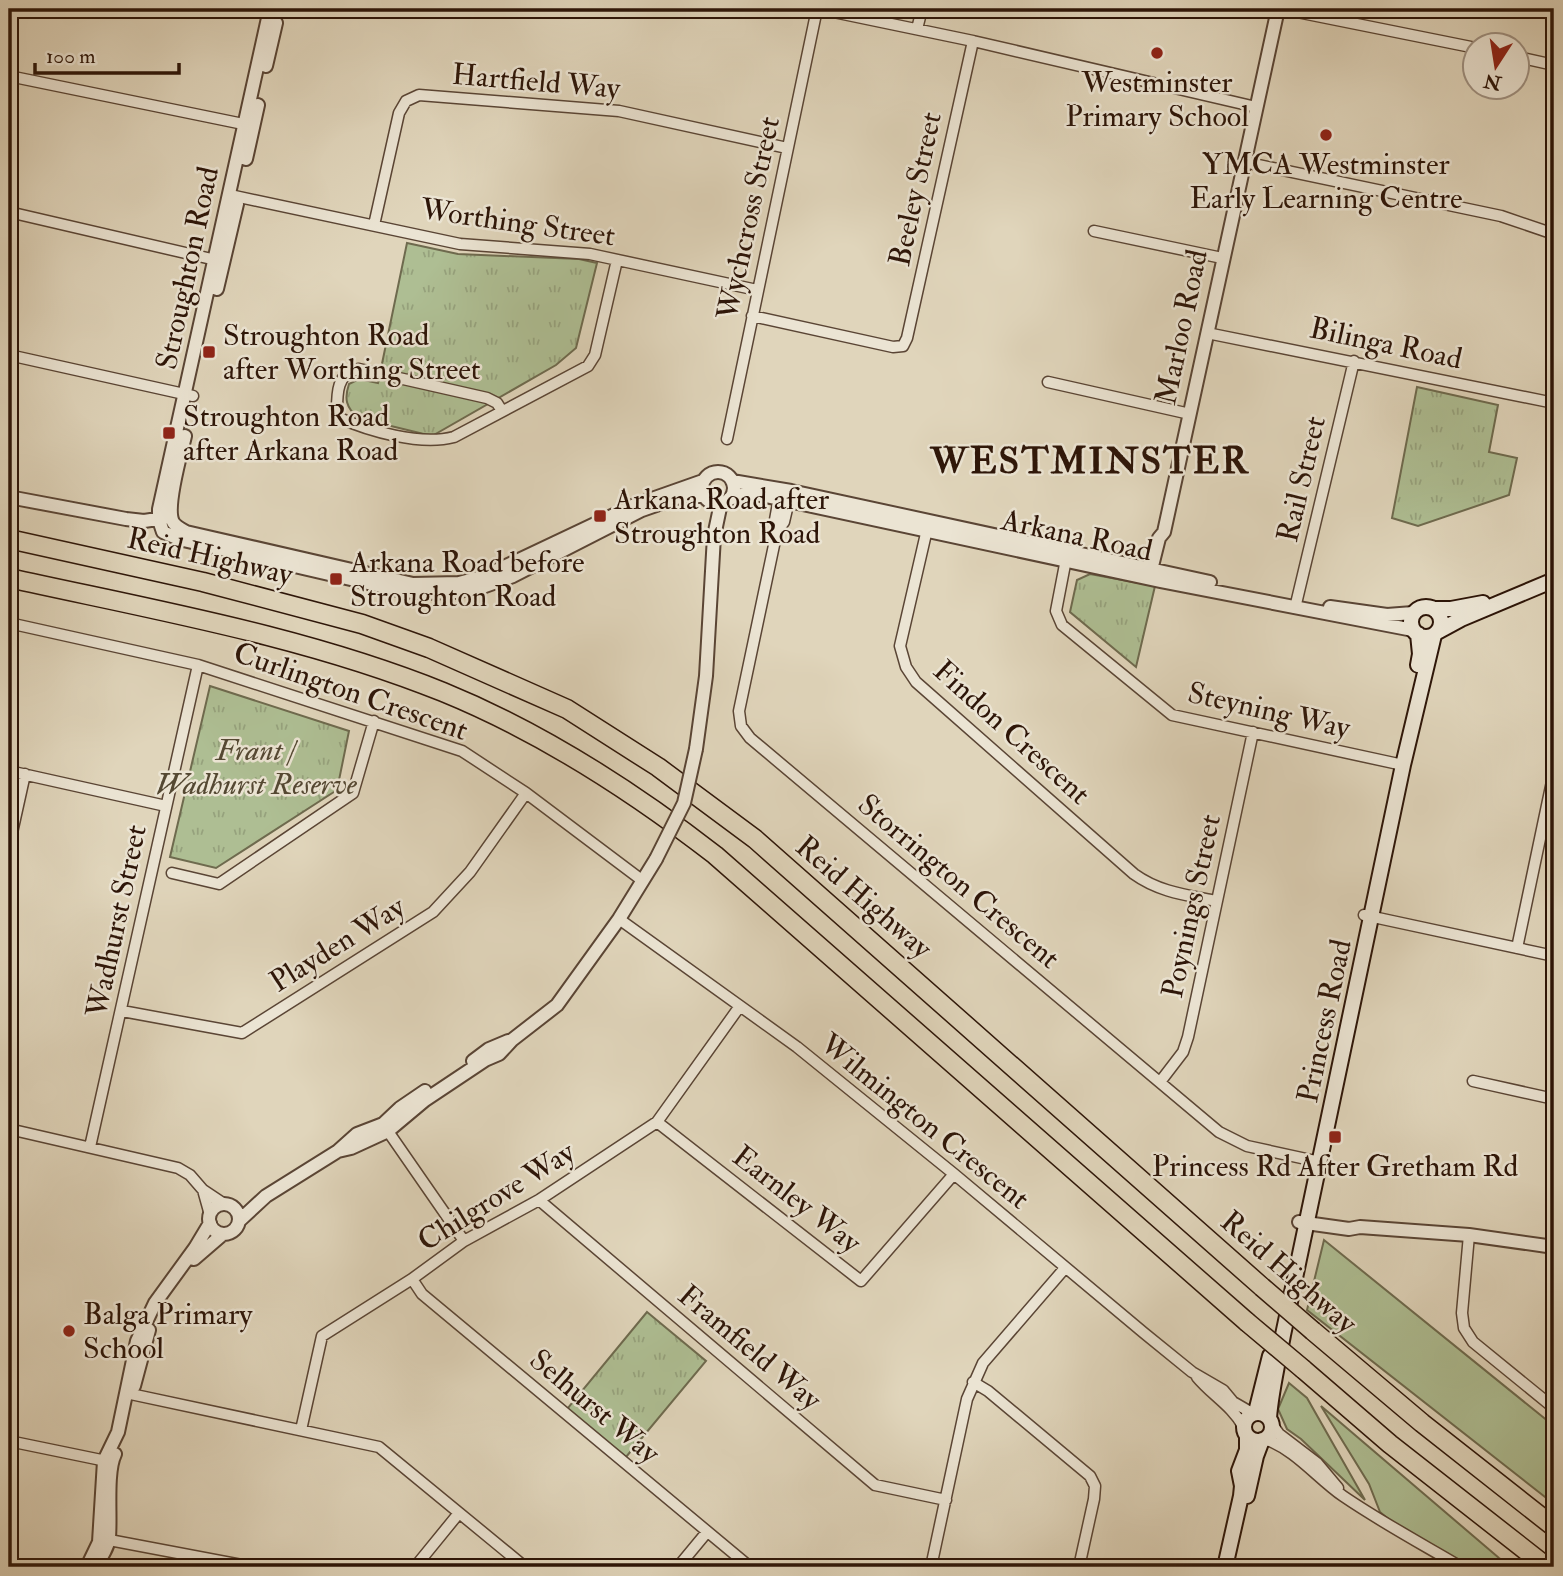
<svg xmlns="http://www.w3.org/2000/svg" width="1563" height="1576" viewBox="0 0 1563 1576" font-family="'IM FELL Double Pica',serif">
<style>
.grass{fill:#aebe93;stroke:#6e6a4e;stroke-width:2}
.park{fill:url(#park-tufts);stroke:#6e6a4e;stroke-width:2}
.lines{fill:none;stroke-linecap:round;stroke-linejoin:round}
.minor-casing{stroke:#5a4535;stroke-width:13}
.tertiary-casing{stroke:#5a4535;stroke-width:16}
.secondary-casing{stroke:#2d1508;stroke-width:18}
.motorway-casing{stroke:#2d1508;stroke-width:21}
.minor{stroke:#ebe4d3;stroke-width:10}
.tertiary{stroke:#ebe4d3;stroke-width:12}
.secondary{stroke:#ebe4d3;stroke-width:14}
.motorway{stroke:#e0d5bb;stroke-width:18}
.tertiary-bridge-casing{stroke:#5a4535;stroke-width:16;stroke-linecap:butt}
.motorway-bridge-casing{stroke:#2d1508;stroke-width:21;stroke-linecap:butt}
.tertiary-bridge{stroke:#ebe4d3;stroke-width:12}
.motorway-bridge{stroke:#e0d5bb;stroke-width:18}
.poi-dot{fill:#8f2418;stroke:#ebe4d3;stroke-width:2.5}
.labels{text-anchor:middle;stroke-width:5;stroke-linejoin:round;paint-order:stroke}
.street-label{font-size:30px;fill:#2d1508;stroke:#ebe4d3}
.poi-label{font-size:30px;fill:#2d1508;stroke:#ebe4d3;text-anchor:start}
.park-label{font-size:30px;font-style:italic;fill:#544832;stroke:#ebe4d3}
.district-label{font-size:37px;font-weight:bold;letter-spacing:2px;fill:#2d1508;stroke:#ebe4d3}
</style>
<defs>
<pattern id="park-tufts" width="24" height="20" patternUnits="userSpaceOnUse" patternTransform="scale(1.75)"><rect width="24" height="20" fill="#aebe93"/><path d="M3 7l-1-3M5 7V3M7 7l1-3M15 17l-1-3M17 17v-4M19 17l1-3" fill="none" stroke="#96a27d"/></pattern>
</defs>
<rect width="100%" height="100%" fill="#e0d5bb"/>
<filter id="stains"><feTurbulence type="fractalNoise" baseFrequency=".00286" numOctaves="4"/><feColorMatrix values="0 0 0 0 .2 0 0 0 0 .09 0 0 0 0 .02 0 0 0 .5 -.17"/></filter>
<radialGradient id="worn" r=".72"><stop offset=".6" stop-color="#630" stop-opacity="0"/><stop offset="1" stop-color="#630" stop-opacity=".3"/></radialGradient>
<!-- grass -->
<path class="grass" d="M1324,1240L1554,1426V1504L1307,1310Z
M1289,1383L1307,1398L1365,1500L1301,1439L1287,1429L1278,1409Z
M1321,1406L1499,1558L1513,1567H1446L1380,1512L1369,1484Z"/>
<!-- park -->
<path class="park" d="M407,243L458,254L579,259L597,263L576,348L556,365L432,436L358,418C346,407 344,399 349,384L359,379L378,383Z
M1417,387L1498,405L1489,452L1517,458L1509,495L1418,526L1392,518Z
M1090,574L1155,586L1136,667L1070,612L1077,580Z
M210,686L349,731L337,790L216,868L170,857Z
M647,1312L706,1361L626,1457L567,1409Z"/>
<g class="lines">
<defs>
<path id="minor" d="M819,9L973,41L1256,107
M1282,9L1476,48
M917,29L922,9
M1518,57L1554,65
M9,76L248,125
M1244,162L1501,216L1554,234
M230,195L460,244L590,254L757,290
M9,212L220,261
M374,225L399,113L406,101L419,95L619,111L787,148
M1094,231L1222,258
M752,316L893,347L903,346L907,338L973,41
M1207,333L1554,403
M9,355L193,396
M1048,382L1190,414
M502,411L497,403L487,398L359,369C335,373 337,396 337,417C369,431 420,446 454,437L588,366L595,355L617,260
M727,439L817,9
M780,492L775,520L777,531L739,711L741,726L750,738L1219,1132L1247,1146L1320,1162
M928,525L900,646L906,667L916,682L1134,874C1159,892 1186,895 1216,901
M777,531L784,522L790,496
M1067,554L1056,611L1062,625L1172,715L1403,765
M1295,608L1354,361
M9,623L198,665L462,751L526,793L643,881
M9,771L166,806
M9,846L25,774
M172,873L219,884L353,793L374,721
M1364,915L1554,956
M619,919L797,1047L954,1174L1144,1333L1192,1372L1223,1390L1233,1402L1252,1413
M1517,948L1554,772
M122,1011L242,1033L433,912L470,872L526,793
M1473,1081L1554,1099
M1160,1082L1183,1052L1188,1037L1253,732
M657,1122L861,1281L954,1174
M385,1127L464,1241
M9,1129L178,1168L190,1175L203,1190L224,1204
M90,1147L198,665
M203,1190L210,1215
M539,1200L875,1485L946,1500
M1469,1235L1462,1313L1464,1328L1473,1342L1554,1408
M412,1279L422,1294L750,1567
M1197,1377C1212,1395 1232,1406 1243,1426
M973,1382L988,1391L1090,1476L1095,1486L1094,1499L1079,1567
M126,1393L379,1447L525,1567
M1272,1424L1279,1434L1317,1463L1338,1488
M301,1430L322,1336L412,1279L464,1241L539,1200L657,1122L740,1006
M1265,1439C1296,1450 1317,1478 1343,1496C1381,1522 1422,1544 1461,1567
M9,1441L111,1462
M104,1539L252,1567
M415,1567L459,1513
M678,1567L707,1532
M931,1567L967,1399L983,1363L1065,1268"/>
<path id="tertiary" d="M270,9L159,509V520L163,532L179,539L398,590L421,593L455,592L485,586L513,576L642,510L682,496H705
M266,66L276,23
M246,159L258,105
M217,289L237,204
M185,436C181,454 165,507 173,522C175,526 181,529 186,532L413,584L459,583L485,576L635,505L703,481
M702 488a16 16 0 1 1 32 0a16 16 0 1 1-32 0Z
M732,481L791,491L1210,582
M9,497L126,519L144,521L164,518
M729,499L748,493L761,495L1160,581L1413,630
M1150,574L1159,538L1164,532L1278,9
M1330,607L1387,615L1413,613
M696,749L706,676L714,536L721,503
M473,1061L489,1049L508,1041
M338,1151L351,1148L388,1131L425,1100L485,1060L499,1054L512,1040L557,1005L619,919L656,859
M209 1219a15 15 0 1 1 30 0a15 15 0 1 1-30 0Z
M239,1221L266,1196L338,1151L357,1134L383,1124L400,1108L425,1091
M1299,1222L1349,1229L1360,1227L1469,1235L1554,1247
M194,1259L223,1234
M134,1386L149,1330
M87,1567L99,1542L104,1461L118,1432L137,1341L155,1303L195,1248L210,1223
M96,1567C100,1558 109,1547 109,1537C111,1516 106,1472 115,1454"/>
<path id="secondary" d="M1411 622a15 15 0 1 1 30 0a15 15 0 1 1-30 0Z
M1434,609H1451L1483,603
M1437,632L1461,619L1554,580
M1418,665L1420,654L1418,634
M1256,1412L1270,1356
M1244 1427a14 14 0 1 1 28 0a14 14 0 1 1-28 0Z
M1269,1418C1271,1391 1278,1362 1283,1335L1403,765L1434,635
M1247,1496L1256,1456L1262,1440
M1225,1567L1241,1496L1242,1486L1239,1471L1247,1450V1436"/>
<path id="motorway" d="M9,539L203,582L362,624L429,648L567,709L658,767L755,839L1262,1287
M9,578C154,610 304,636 443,692C541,732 631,790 715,855L1247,1322
M1313,1331L1422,1423L1554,1527
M1303,1369L1390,1444L1547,1567"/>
</defs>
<!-- minor casing -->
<use href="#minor" class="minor-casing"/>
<!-- tertiary casing -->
<use href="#tertiary" class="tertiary-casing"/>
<!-- secondary casing -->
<use href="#secondary" class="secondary-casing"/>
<!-- motorway casing -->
<use href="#motorway" class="motorway-casing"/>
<!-- minor -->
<use href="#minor" class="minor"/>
<!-- tertiary -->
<use href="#tertiary" class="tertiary"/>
<!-- secondary -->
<use href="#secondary" class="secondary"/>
<!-- motorway -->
<use href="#motorway" class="motorway"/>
<defs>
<path id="tertiary-bridge" d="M656,859L684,803L696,749"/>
<path id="motorway-bridge" d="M1262,1287L1313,1331
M1247,1322L1303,1369"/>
</defs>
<!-- tertiary-bridge casing -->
<use href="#tertiary-bridge" class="tertiary-bridge-casing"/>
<!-- motorway-bridge casing -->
<use href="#motorway-bridge" class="motorway-bridge-casing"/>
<!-- tertiary-bridge -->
<use href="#tertiary-bridge" class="tertiary-bridge"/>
<!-- motorway-bridge -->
<use href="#motorway-bridge" class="motorway-bridge"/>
</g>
<!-- markers -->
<g class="poi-dot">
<circle cx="1157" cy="53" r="7"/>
<circle cx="1326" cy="135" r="7"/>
<rect x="202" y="345" width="14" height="14" rx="3.5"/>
<rect x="162" y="426" width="14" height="14" rx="3.5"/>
<rect x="593" y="509" width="14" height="14" rx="3.5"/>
<rect x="329" y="572" width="14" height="14" rx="3.5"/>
<rect x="1328" y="1130" width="14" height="14" rx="3.5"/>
<circle cx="69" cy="1331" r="7"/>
</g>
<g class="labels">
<!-- street labels -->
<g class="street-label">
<text transform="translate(536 81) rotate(5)" y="10">Hartfield Way</text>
<text transform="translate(915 189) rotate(-78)" y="10">Beeley Street</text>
<text transform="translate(748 218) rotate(-78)" y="10">Wychcross Street</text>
<text transform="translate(518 222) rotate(8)" y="10">Worthing Street</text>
<text transform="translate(187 268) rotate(-78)" y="10">Stroughton Road</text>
<text transform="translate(1181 327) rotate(-78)" y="10">Marloo Road</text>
<text transform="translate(1386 343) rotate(12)" y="10">Bilinga Road</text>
<text transform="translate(1301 479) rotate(-77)" y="10">Rail Street</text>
<text transform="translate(1077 535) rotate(12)" y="10">Arkana Road</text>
<text transform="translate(210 556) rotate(13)" y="10">Reid Highway</text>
<text transform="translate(351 691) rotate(19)" y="10">Curlington Crescent</text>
<text transform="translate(1269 710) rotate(13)" y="10">Steyning Way</text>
<text transform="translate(1012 732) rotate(42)" y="10">Findon Crescent</text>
<text transform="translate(959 881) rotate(40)" y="10">Storrington Crescent</text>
<text transform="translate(864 897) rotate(41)" y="10">Reid Highway</text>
<text transform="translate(1191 906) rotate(-78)" y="10">Poynings Street</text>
<text transform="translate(116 921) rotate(-78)" y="10">Wadhurst Street</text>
<text transform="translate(337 944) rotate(-32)" y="10">Playden Way</text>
<text transform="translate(1324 1021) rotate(-78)" y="10">Princess Road</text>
<text transform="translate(925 1121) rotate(39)" y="10">Wilmington Crescent</text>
<text transform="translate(496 1196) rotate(-32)" y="10">Chilgrove Way</text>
<text transform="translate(797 1199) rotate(38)" y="10">Earnley Way</text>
<text transform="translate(1289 1272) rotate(41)" y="10">Reid Highway</text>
<text transform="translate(750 1347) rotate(40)" y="10">Framfield Way</text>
<text transform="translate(595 1406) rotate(40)" y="10">Selhurst Way</text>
</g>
<!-- poi labels -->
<g class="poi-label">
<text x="1157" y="92" text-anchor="middle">Westminster<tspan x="1157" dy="34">Primary School</tspan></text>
<text x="1326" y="174" text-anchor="middle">YMCA Westminster<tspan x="1326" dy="34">Early Learning Centre</tspan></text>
<text x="223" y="345">Stroughton Road<tspan x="223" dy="34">after Worthing Street</tspan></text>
<text x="183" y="426">Stroughton Road<tspan x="183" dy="34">after Arkana Road</tspan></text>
<text x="614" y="509">Arkana Road after<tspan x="614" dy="34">Stroughton Road</tspan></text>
<text x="350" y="572">Arkana Road before<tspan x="350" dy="34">Stroughton Road</tspan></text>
<text x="1335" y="1176" text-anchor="middle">Princess Rd After Gretham Rd</text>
<text x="83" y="1324">Balga Primary<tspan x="83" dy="34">School</tspan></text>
</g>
<!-- park labels -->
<g class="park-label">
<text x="256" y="760">Frant /<tspan x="256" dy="34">Wadhurst Reserve</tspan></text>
</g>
<!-- district labels -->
<g class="district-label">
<text x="1090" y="473">WESTMINSTER</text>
</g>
</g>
<!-- margin -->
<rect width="1563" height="1576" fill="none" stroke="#e0d5bb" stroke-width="35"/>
<rect x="10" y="10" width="1542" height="1555" fill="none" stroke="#2d1508" stroke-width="3.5"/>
<rect x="18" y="18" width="1528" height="1541" fill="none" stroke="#2d1508" stroke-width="2"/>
<!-- north arrow -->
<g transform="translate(1496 66) rotate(192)"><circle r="33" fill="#ebe4d3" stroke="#9f9182" stroke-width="2"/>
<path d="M0-5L12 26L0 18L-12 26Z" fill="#8f2418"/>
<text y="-10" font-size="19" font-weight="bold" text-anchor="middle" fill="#2d1508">N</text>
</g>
<!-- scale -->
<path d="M35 63v10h144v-10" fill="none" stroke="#2d1508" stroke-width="3.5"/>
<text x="46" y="63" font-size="21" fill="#2d1508" stroke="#ebe4d3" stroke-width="5" paint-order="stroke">100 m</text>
<rect width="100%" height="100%" filter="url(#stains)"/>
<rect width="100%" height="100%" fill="url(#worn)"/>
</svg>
